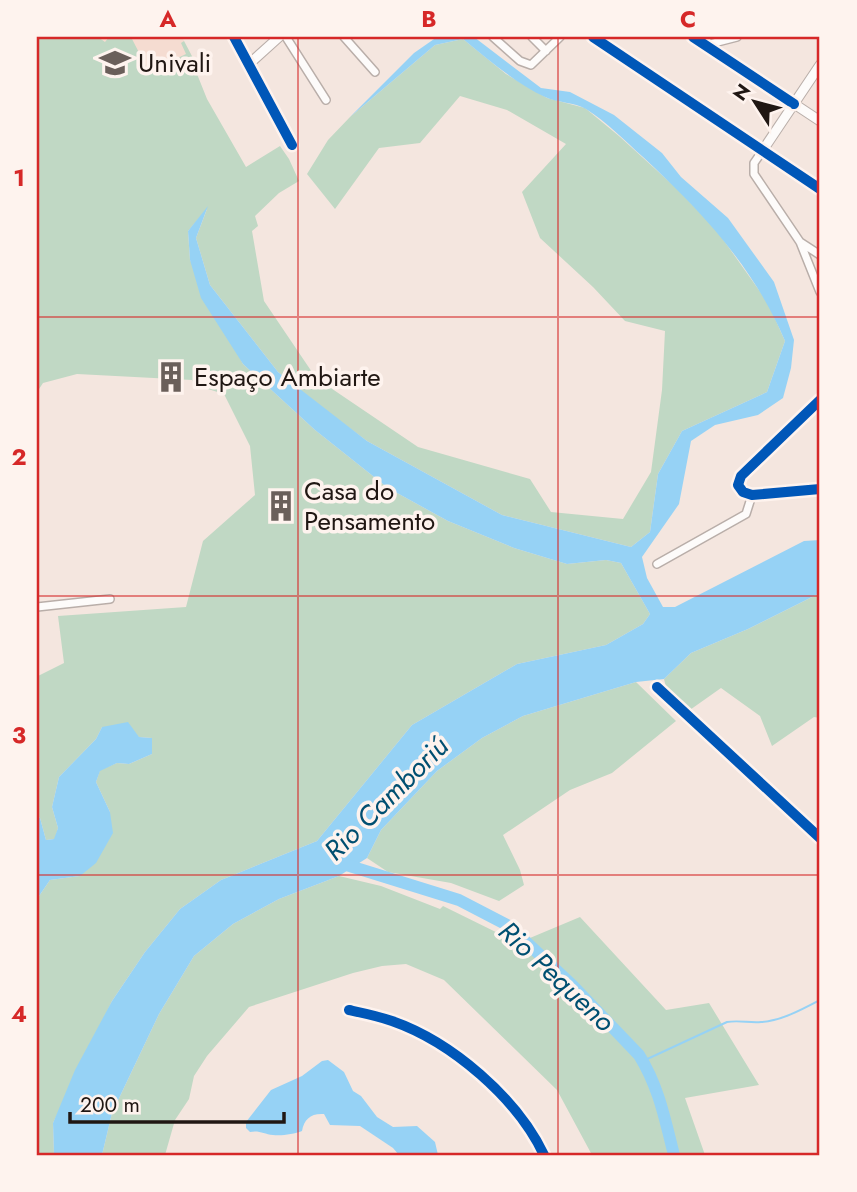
<svg xmlns="http://www.w3.org/2000/svg" width="857" height="1192" viewBox="0 0 857 1192" font-family="Jost,sans-serif">
<style>
.built{fill:#f5dcd1}
.green{fill:#c0d8c4}
.water{fill:#96d2f5}
.lines{fill:none;stroke-linecap:round;stroke-linejoin:round}
.stream{stroke:#96d2f5;stroke-width:2}
.river{stroke:#96d2f5;stroke-width:12}
.minor-casing{stroke:#b9aea9;stroke-width:10}
.tertiary-casing{stroke:#b9aea9;stroke-width:11}
.minor{stroke:#fdfbfa;stroke-width:7}
.tertiary{stroke:#fdfbfa;stroke-width:9}
.cycleway-casing{stroke:#fef3ee;stroke-width:15}
.cycleway{stroke:#0057b8;stroke-width:10}
.grid{fill:none;stroke:#d62828;stroke-width:2;stroke-opacity:0.55}
.labels{text-anchor:middle;stroke-width:7;stroke-linejoin:round;paint-order:stroke}
.poi-label{font-size:26px;fill:#201713;stroke:#fef3ee;text-anchor:start}
.water-label{font-size:28px;font-style:italic;fill:#004f71;stroke:#fef3ee}
.neatline{fill:none;stroke:#d62828;stroke-width:2.5}
.grid-label{font-size:23px;text-anchor:middle;font-weight:bold;fill:#d62828}
</style>
<rect width="100%" height="100%" fill="#f4e6df"/>
<!-- built -->
<path class="built" d="M37,37H182L195,62L142,82Z"/>
<!-- green -->
<path class="green" d="M37,37H98L105,42L109,37H131L149,72L186,54L181,43L184,41L195,62L193,64L207,99L246,167L280,146L289,159L299,181L279,193L255,216L258,226L252,231L264,301L316,378L418,447L530,479L551,512L623,519L651,472L662,390L665,331L625,321L593,287L540,238L522,192L566,144L507,110L460,96L420,143L379,148L335,209L307,174L328,140L350,117L435,45L463,39L506,74L547,98L585,108L619,136L675,187L715,228L768,303L785,341L767,392L682,431L658,474L650,532L631,547L502,515L367,441L324,409L278,372L210,285L196,238L207,209L188,231L190,260L243,364L315,430L388,488L448,521L514,548L567,564L606,560L621,563L650,614L643,624L606,645L517,664L412,725L317,841L221,880L180,909L145,952L112,1001L53,1123L54,1155H37V899L50,880L80,876L110,812L96,782L100,770L117,763L129,764L152,754V738L139,737L102,727L96,739L59,777L52,807L58,828L55,839L46,840L40,818L37,815V673L38,676L64,663L58,616L186,607L203,541L255,495L250,446L224,394L195,385L192,380L77,374L43,383L37,392Z
M820,593V718L814,717L772,746L760,716L721,688L687,712L667,691L664,679L691,653L748,629Z
M636,682L676,721L612,773L570,790L503,835L520,870L524,885L499,901L451,883L388,872L367,858L381,830L437,771L482,738L523,716Z
M339,876L381,886L440,909L443,906L518,943L580,917L666,1010L709,1003L759,1085L685,1098L705,1155H592L557,1090L444,980L406,964L382,966L353,973L249,1007L207,1056L194,1076L189,1099L175,1120L165,1155H102L112,1113L159,1014L194,956L233,924L279,899Z"/>
<!-- water -->
<path class="water" d="M437,37H474L541,88L570,92L614,115L662,153L681,177L728,218L774,282L794,340L791,368L783,398L758,415L715,425L691,441L679,504L642,557L647,578L663,607H675L804,541L820,540V593L748,629L691,653L664,679L636,682L523,716L482,738L437,771L381,830L367,858L339,876L279,899L233,924L194,956L159,1014L112,1113L102,1155H54L53,1123L75,1070L112,1001L145,952L180,909L221,880L317,841L412,725L517,664L606,645L643,624L650,614L621,563L606,560L567,564L514,548L448,521L388,488L315,430L243,364L201,298L190,260L188,231L208,206L196,238L210,285L278,372L367,441L502,515L631,547L650,532L658,474L682,431L767,392L785,341C754,267 701,211 643,157C625,141 607,122 586,109C574,102 558,103 545,97C515,83 489,60 463,39L435,45L350,117L414,53Z
M128,722L139,737L152,738V754L129,764L117,763L100,771L96,782L110,812L113,833L96,863L80,876L50,880L37,899V815L40,818L46,840L54,839L58,828L52,807L59,777L96,739L102,727Z
M328,1060L344,1072L353,1091L361,1096L377,1117L393,1127L417,1126L435,1142L438,1155H399L393,1148L360,1126L330,1125L324,1114C311,1113 304,1119 302,1131C294,1134 282,1136 273,1135C264,1134 259,1130 250,1132L246,1128V1122L271,1090L302,1076L322,1061Z"/>
<g class="lines">
<!-- stream -->
<path class="stream" d="M643,1061L727,1022C739,1020 749,1023 761,1022C781,1021 803,1009 820,1000"/>
<!-- river -->
<path class="river" d="M340,863L459,900L509,926L573,986L639,1055C659,1087 665,1120 674,1155"/>
<defs>
<path id="minor" d="M286,37L326,100
M344,37L375,72
M493,37L520,61L531,65L560,37
M532,37L546,51
M706,45L737,37
M249,64L292,145
M763,150L754,163V174L800,242L820,292
M800,242L820,255
M820,400L741,476L738,485L743,492L752,495L820,489
M657,564L746,514L752,495
M37,607L110,599
M657,687L820,838
M349,1010C363,1013 378,1016 392,1021C452,1042 517,1098 544,1155"/>
<path id="tertiary" d="M234,37L249,64L279,37
M593,37L820,189
M693,37L820,121
M763,150L820,65"/>
</defs>
<!-- minor casing -->
<use href="#minor" class="minor-casing"/>
<!-- tertiary casing -->
<use href="#tertiary" class="tertiary-casing"/>
<!-- minor -->
<use href="#minor" class="minor"/>
<!-- tertiary -->
<use href="#tertiary" class="tertiary"/>
<defs>
<path id="cycleway" d="M234,37L292,145
M593,37L820,189
M693,37L794,104
M820,400L741,476L738,485L743,492L752,495L820,489
M657,687L820,838
M349,1010C363,1013 378,1016 392,1021C452,1042 517,1098 544,1155"/>
</defs>
<!-- cycleway casing -->
<use href="#cycleway" class="cycleway-casing"/>
<!-- cycleway -->
<use href="#cycleway" class="cycleway"/>
</g>
<!-- grid -->
<path class="grid" d="M298,37V1155M558,37V1155M37,317H820M37,596H820M37,875H820"/>
<!-- icons -->
<defs>
<symbol id="university-bare" viewBox="-9 -9 18 18"><path d="M0-5L7-2L0 1L-7-2ZM-4 1L0 2.5L4 1V4Q0 6-4 4Z" fill="#6a5f5a" stroke="#fef3ee" stroke-width="2.5" paint-order="stroke"/></symbol>
<symbol id="building-bare" viewBox="-9 -9 18 18"><path d="M-4-6H4V6H1V3H-1V6H-4ZM-2.5-4.3h1.7v1.8h-1.7ZM.8-4.3h1.7v1.8H.8ZM-2.5-1h1.7V.8h-1.7ZM.8-1h1.7V.8H.8Z" fill="#6a5f5a" stroke="#fef3ee" stroke-width="2.5" paint-order="stroke"/></symbol>
</defs>
<g fill-rule="evenodd">
<use href="#university-bare" x="93" y="41" width="44" height="44"/>
<use href="#building-bare" x="149" y="355" width="44" height="44"/>
<use href="#building-bare" x="259" y="484" width="44" height="44"/>
</g>
<g class="labels">
<!-- poi labels -->
<g class="poi-label">
<text x="138" y="72">Univali</text>
<text x="194" y="386">Espaço Ambiarte</text>
<text x="304" y="500">Casa do<tspan x="304" dy="30">Pensamento</tspan></text>
</g>
<!-- water labels -->
<g class="water-label">
<text transform="translate(386 798) rotate(-45)" y="10">Rio Camboriú</text>
<text transform="translate(557 976) rotate(43)" y="10">Rio Pequeno</text>
</g>
</g>
<!-- border -->
<rect width="857" height="1192" fill="none" stroke="#fef3ee" stroke-width="77"/>
<!-- north arrow -->
<g transform="translate(755 102) rotate(306)" stroke="#fef3ee" stroke-width="5" paint-order="stroke">
<path d="M0-5L12 26L0 18L-12 26Z" fill="#201713"/>
<text y="-10" font-size="19" font-weight="bold" text-anchor="middle" fill="#201713">N</text>
</g>
<!-- scale -->
<path d="M70 1112v10h214v-10" fill="none" stroke="#201713" stroke-width="3.5"/>
<text x="80" y="1112" font-size="21" fill="#201713" stroke="#fef3ee" stroke-width="5" paint-order="stroke">200 m</text>
<rect x="38" y="38" width="780" height="1116" class="neatline"/>
<g class="grid-label">
<text x="168" y="27">A</text>
<text x="429" y="27">B</text>
<text x="688" y="27">C</text>
<text x="19" y="186">1</text>
<text x="19" y="465">2</text>
<text x="19" y="743">3</text>
<text x="19" y="1022">4</text>
</g>
</svg>
